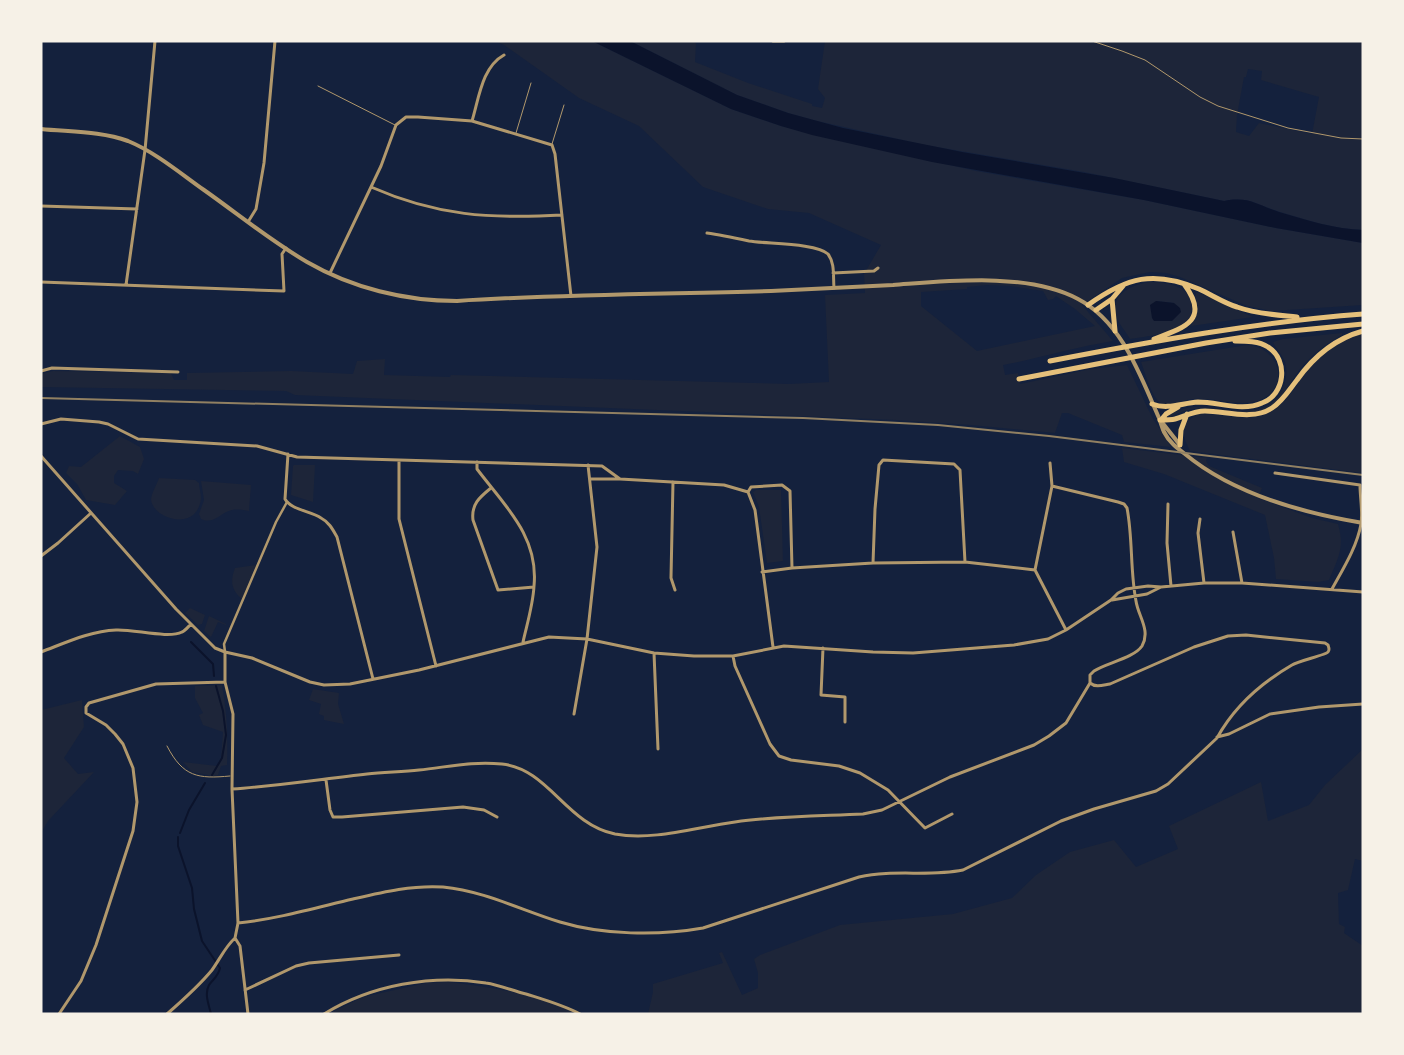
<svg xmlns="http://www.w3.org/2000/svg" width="1404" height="1055" viewBox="0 0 1404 1055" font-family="'IBM Plex Sans',sans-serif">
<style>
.green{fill:#1d2539;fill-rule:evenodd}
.water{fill:#0b132b}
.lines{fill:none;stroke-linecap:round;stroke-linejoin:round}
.stream{stroke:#0b132b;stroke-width:2}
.service{stroke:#b1986c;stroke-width:1}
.pedestrian{stroke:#b1986c;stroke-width:2.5}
.minor{stroke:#b1986c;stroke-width:3}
.tertiary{stroke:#b1986c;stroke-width:4}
.trunk{stroke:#e5c07b;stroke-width:5}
.rail{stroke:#918062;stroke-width:2}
</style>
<rect width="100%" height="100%" fill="#14213d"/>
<!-- green -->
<path class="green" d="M495,41H592L731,109L781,126L976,171L1144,200L1276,228L1363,243V305L1272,311L1247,306L1180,277L1166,273L1150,272L1122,278L1082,305L1113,341C1076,347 1040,358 1003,365L1005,375L1018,373L1020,384L1091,369L1127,365L1152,417L1171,447L1124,442L1122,435L1068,413H1062L1055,433L971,425L896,420L295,395L286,391L41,387V374L53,371L171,373L174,380H187V373L291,371L353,374L357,361L385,359L384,375L450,377L451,375L789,384L829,382L825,295L865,293L864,274L881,245L809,213L768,209L703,187L639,126L579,98L504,45ZM987,285L1010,286L1043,291L1048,300L1053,299L1056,296L1075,309L1095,326L977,351L921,306V292L967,289V287Z
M630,41H691L696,43L695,62L748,83L812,104V106L822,108L825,98L818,89L825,41H1363V230C1335,229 1306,220 1280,212C1257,205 1249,196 1224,201L1084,172L925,145L817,121L788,113L737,95ZM1248,69L1262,71L1261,80L1319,97L1312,134L1259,123L1249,136L1236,132L1237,115L1244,77H1246Z
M1150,282C1167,282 1192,286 1192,308C1192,313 1190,318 1186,322C1173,335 1147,336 1130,339C1126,332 1119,324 1116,316C1109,294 1134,284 1150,282ZM1156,301L1174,303L1166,321L1161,320Z
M1197,292L1253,317L1191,326L1198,310L1195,295Z
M1342,333V335C1325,344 1312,355 1300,369C1289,384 1282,401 1265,409C1246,418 1223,408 1203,408C1191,408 1181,412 1170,417L1169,415C1177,411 1186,407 1195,407C1223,406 1264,423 1281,392C1286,382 1288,372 1285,362C1282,354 1276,349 1273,342L1283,339Z
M1363,334V473L1190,451C1181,434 1180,422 1199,414C1219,414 1241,420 1260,416C1286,410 1297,381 1314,363C1326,350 1345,338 1363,334Z
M1247,345C1280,347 1291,387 1260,400C1240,408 1215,397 1194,399C1184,399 1170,408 1161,403C1151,397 1145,372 1141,362Z
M120,436L140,447L144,459L138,474L133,471L118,470L114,476V483L127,491L115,505L86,500L77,484L66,473L69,466L81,467Z
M1122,448L1207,458L1206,461L1209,466L1262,488L1258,498L1312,518L1338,524C1345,548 1338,558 1329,580L1318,582L1276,579L1274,558L1265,515L1164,474L1124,462Z
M294,465H315L313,502L291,495L293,466Z
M159,478L195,480L199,483C199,488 201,493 201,498C198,532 154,520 151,500C151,494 157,484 159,478Z
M201,481L251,485L249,511C244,510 237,509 232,510C221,512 214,525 201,519L199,514L204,500Z
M756,490H781L783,561L767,563L759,507L753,492Z
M256,565L242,599C231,590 230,581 235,568Z
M190,608L205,615L202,624L198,625L185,613Z
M209,616L226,624V625L218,622L211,637L204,631Z
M222,685C227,712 228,737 227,765L221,766L218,775L213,776L192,772L183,762L217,766L221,760L223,732L203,725L199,715L203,713L195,698V686Z
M313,689L339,693L338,704L344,724L324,720V716L319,714L321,704L309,700Z
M82,700L84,727L64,758L78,774L94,772L48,821L41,833V710Z
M1363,749V861L1355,859L1348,890L1338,893L1339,924L1345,927L1344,933L1363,946V1014H648L653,992V984L723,963L719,953L722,952L742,995L758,988V973L754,959L760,955L840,925L953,914L1012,898L1036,875L1070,852L1114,840L1136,867L1178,849L1169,826L1261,782L1268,821L1309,805L1325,785Z
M448,982C489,987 540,994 577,1014H328L363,997L426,983Z"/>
<!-- water -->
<path class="water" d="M592,41H630L737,95L788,113L843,128L962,152L1114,178L1224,201C1249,196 1257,205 1279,212C1306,220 1335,229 1363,230V243L1276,228L1144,200L932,162L812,135L781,126L731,109Z
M1156,301L1174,303L1180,308L1181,312L1172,321H1154L1152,318L1150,305Z"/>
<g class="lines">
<!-- stream -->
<path class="stream" d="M191,642L213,664L214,676
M212,775L222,758L226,735L223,711L216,686
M180,833L189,810L205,783
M178,837V846L192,888L194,909L202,941L220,968C218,977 213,979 209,985C204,994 209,1005 211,1014"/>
<!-- service -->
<path class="service" d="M1092,41L1122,51L1145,60L1200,97L1218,106L1288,128L1341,138L1363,139
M318,86L395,125
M516,133L531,83
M552,144L564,105
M167,746C183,777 198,779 230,776"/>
<!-- pedestrian -->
<path class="pedestrian" d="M225,652L224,644L276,522L287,502"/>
<!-- minor -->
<path class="minor" d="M773,41H784
M472,121C479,98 482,67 504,55
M371,187C437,216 490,219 562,215
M41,206L137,209
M248,222L256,209L264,163L275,41
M707,233C721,235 735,238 749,241C766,244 817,243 828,254C835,263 833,276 834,288
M330,273L381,166L396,125L406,117H418L472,121L552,145L555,154L571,296
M833,273L874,271L878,268
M41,282L284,291L282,254L286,248
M126,285L145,150L155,41
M41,371L52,368L178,372
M41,424L61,419L99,422L108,424L138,439L257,446L297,457L602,466L620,479L724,485L748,492L755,510L773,647
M288,454L285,499C291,510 311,511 321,518C329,522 333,530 337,537L373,679
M41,456L176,609L215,648L225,652L252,658L310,682L324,685L350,684L419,670L549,637L587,639L654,653L694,656H733L784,646L873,652L913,653L1014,645L1048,639L1066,630L1111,600L1118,593L1126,589L1148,586L1161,587L1204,583H1242L1363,592
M399,460V519L436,666
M477,462V469C504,505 539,536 534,586C533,605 527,624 523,642
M1050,463L1052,486
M1275,473L1360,485C1360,498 1363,512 1361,524C1357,547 1343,569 1332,589
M590,479H619
M673,482L671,578L675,590
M491,488C480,497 471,504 473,520L498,590L534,587
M748,492L751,487L782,485L790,491L792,568
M1168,504L1167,543L1171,586
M1200,519L1198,533L1204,583
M1233,532L1242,583
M41,556L58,543L91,513
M873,563L875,509L879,465L883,460L954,464L960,470L965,562
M1035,570L1052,486L1118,502L1124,504L1127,508C1133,539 1130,571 1136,601C1138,616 1151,630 1142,646C1134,658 1106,663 1094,671L1090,675V683
M1035,570L1066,630
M762,572L792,568L873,563L965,562L1035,570
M1112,600L1147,594L1161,587
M823,648L821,695L845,697V722
M41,652C65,643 90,631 116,630C134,629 168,639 182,632C185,631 188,627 191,624
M225,652V682L233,714L232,789L238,923L235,938L240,946L248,1014
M654,653L658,749
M733,656L735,666L770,744L779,756L791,760L839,766L860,773L888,790L925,828L952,814
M574,714L587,639L597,547L588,465
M1217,737L1229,734L1270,714L1319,707L1363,704
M326,780L330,810L333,817H342L463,807L484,810L497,817
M232,789C277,786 322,779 367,774C384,772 402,772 419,770C448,767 472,761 502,764C549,769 566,824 615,834C654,841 696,827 735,822C775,816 821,816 863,814L882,810L950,777L1034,745L1049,736L1066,723L1090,683
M238,923C277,919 315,908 353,899C383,892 412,885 443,887C484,891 521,910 560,922C603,935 658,936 703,928L859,877C894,869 929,877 963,870L1061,821L1094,809L1156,791L1168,784L1217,738C1234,707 1261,683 1292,665C1298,661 1326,655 1328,652C1330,650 1329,648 1328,645L1325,643L1246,635L1228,636L1194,647L1110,684C1103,685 1096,688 1090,683
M245,990L296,966L309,963L399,955
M59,1014L81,981L96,945L133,831L137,802L133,768L123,744L115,734L106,725L86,713V707L89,703L156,684L225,682
M167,1014C183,1000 199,986 212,970C220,959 225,947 235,938
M324,1014C371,985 432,974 486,983C500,985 513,991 526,994C545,1000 563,1005 580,1014"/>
<!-- tertiary -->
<path class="tertiary" d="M41,129C69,132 101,131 128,141C155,152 180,173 204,190C238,214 271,241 307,262C352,288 405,301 457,301C561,294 666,294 771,291C812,289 852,287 893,285C949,281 1027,272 1078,299C1122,322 1140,375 1159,418C1161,423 1162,428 1164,432C1169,442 1177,448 1185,454C1232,493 1303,513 1363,523
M1161,421L1180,445"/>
<!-- trunk -->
<path class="trunk" d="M1112,299L1115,331
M1088,305C1127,277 1154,270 1199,289C1212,295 1224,303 1237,307C1256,314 1278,315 1297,317
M1096,310L1112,299L1123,286
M1154,339C1184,328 1211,320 1184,284
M1050,361C1154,341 1257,322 1363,314
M1019,379L1206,343L1270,333L1363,324
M1152,404C1168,410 1182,403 1198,402C1219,402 1242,412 1262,403C1285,395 1289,360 1268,347C1259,341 1246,341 1235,341
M1160,420C1165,420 1171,420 1175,419C1185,416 1194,411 1205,411C1226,411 1252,421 1272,408C1283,401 1289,390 1297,380C1314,356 1334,339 1363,331
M1161,420L1166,414L1178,407
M1180,445L1181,430L1187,414"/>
<!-- rail -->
<path class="rail" d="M41,398L803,418L938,425L1049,436L1363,475"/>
</g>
<!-- border -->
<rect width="1404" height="1055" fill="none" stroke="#f6f1e7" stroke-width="85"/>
</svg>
